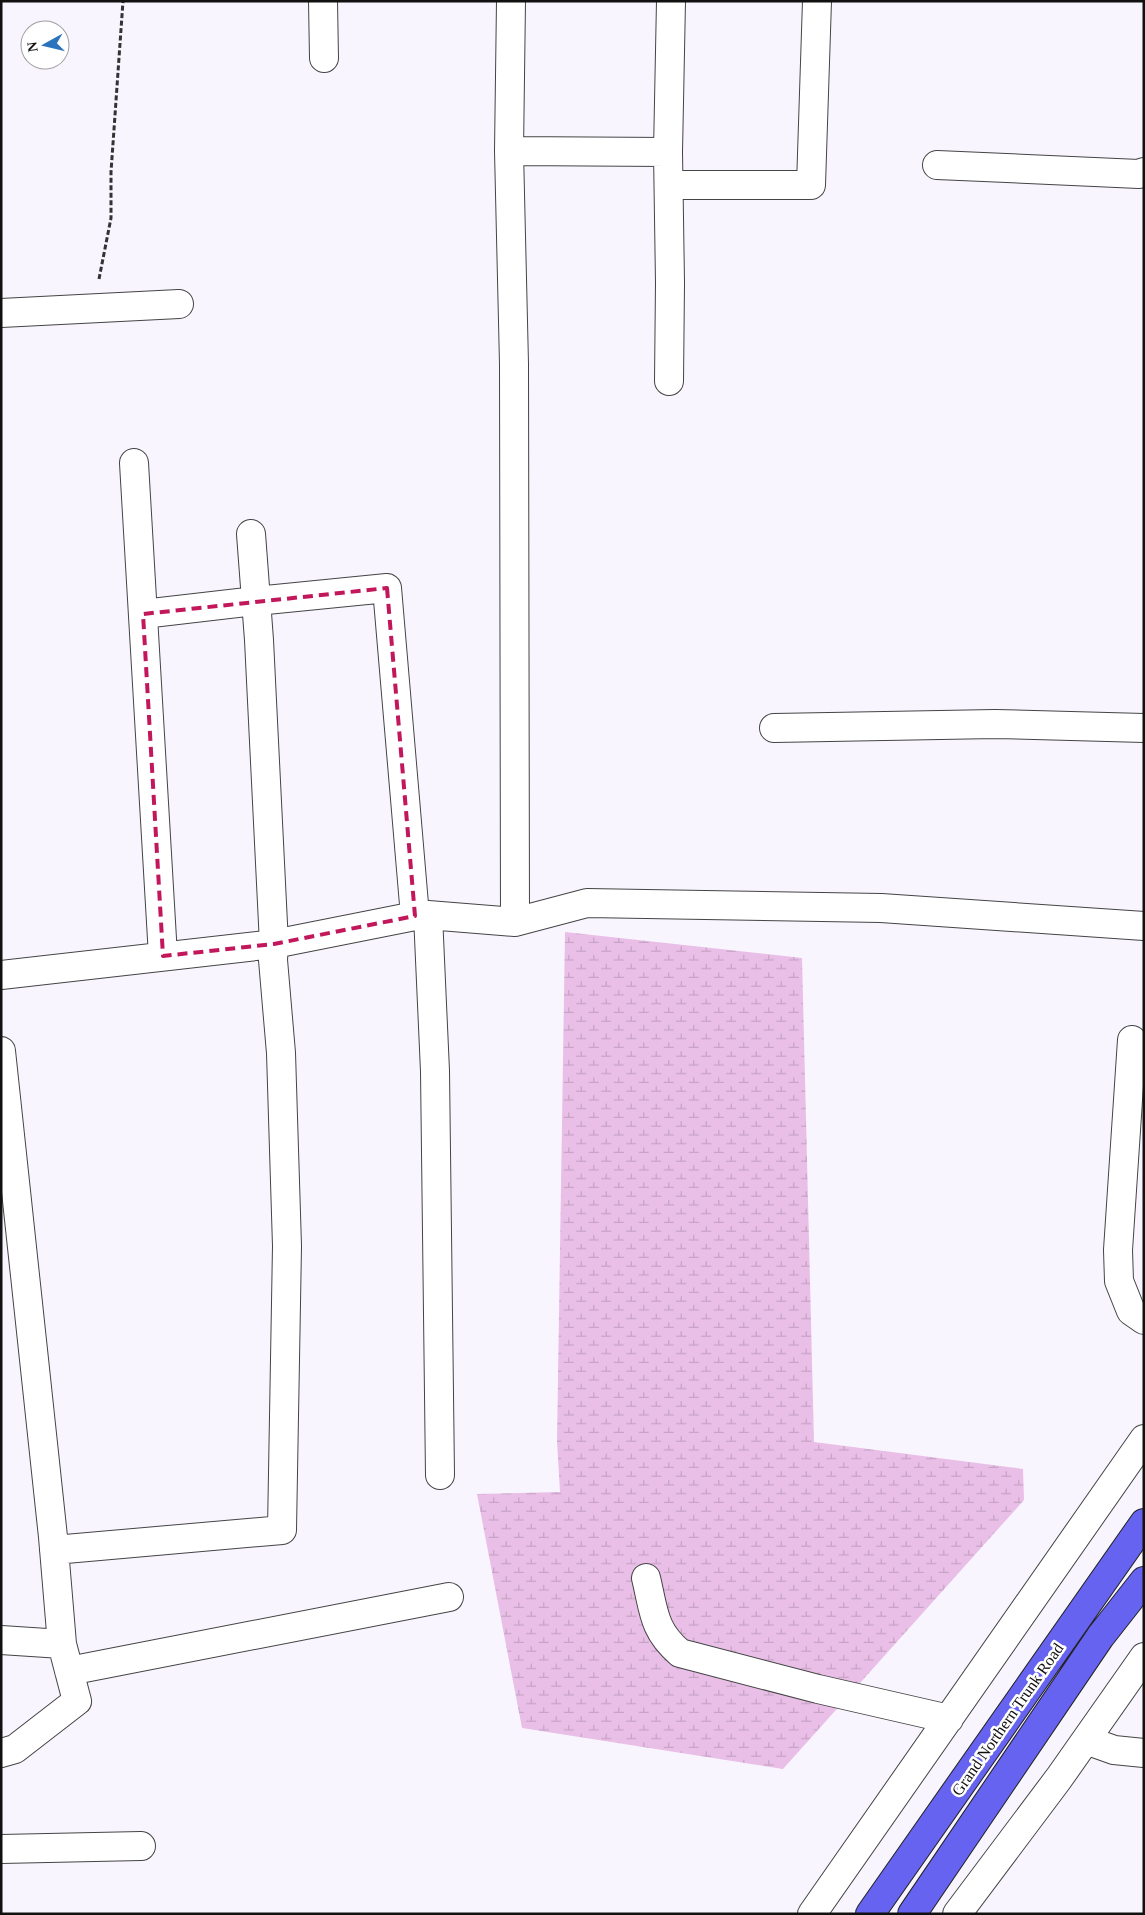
<svg xmlns="http://www.w3.org/2000/svg" width="1145" height="1915" viewBox="0 0 1145 1915" font-family="Georgia,serif">
<style>
.wetland{fill:url(#wetland-marsh)}
.lines{fill:none;stroke-linecap:round;stroke-linejoin:round}
.minor-casing{stroke:#444;stroke-width:30}
.highway-casing{stroke:#222;stroke-width:30}
.path{stroke:#333;stroke-width:3;stroke-dasharray:5 2.5;stroke-linecap:butt}
.minor{stroke:#fff;stroke-width:28}
.highway{stroke:#6563ef;stroke-width:28}
.marked{fill:none;stroke:#c2185b;stroke-width:4;stroke-dasharray:10 6;stroke-linejoin:round}
.labels{text-anchor:middle;stroke-width:5;stroke-linejoin:round;paint-order:stroke}
.street-label{font-size:16px;fill:#111;stroke:#fff}
</style>
<defs>
<pattern id="wetland-marsh" width="20" height="14" patternUnits="userSpaceOnUse" patternTransform="scale(1.25)"><rect width="20" height="14" fill="#e9bfe7"/><path d="M1 5h8M5 5V1M11 12h8M15 12V8" fill="none" stroke="#c7a3c5"/></pattern>
</defs>
<rect width="100%" height="100%" fill="#f9f5ff"/>
<!-- wetland -->
<path class="wetland" d="M565,932L802,958L814,1442L1023,1469L1024,1500L783,1769L522,1728L477,1494L560,1492L557,1441Z"/>
<g class="lines">
<defs>
<path id="minor" d="M323,1L324,58
M511,1L509,151L514,364L515,922
M509,151L668,152
M937,165L1139,174L1144,172
M669,185H811L817,1
M1,313L179,304
M669,381L670,283L668,152L671,1
M134,463L163,956
M143,614L256,601L387,588L415,916
M774,728L995,724L1144,728
M428,915L435,1071L440,1475
M1,975L274,944L415,916L428,915L515,922L587,903L881,908L1144,926
M1132,1040L1118,1250L1119,1281L1131,1311L1144,1320
M1,1051L53,1537L62,1644L77,1701L15,1749L1,1753
M54,1550L282,1530L287,1246L281,1053L273,960L274,944L259,640L251,534
M646,1578C654,1611 653,1630 680,1653L818,1689L949,1719
M1,1640L62,1644
M69,1671L449,1597
M1086,1740L1114,1750L1144,1753
M1,1849L141,1846
M812,1914L1144,1439
M957,1914L1059,1778L1144,1657"/>
<path id="highway" d="M870,1914L1144,1523
M912,1914L1100,1637L1144,1581"/>
</defs>
<!-- minor casing -->
<use href="#minor" class="minor-casing"/>
<!-- highway casing -->
<use href="#highway" class="highway-casing"/>
<!-- path -->
<path class="path" d="M99,279L111,218V172L123,1"/>
<!-- minor -->
<use href="#minor" class="minor"/>
<!-- highway -->
<use href="#highway" class="highway"/>
</g>
<!-- marked area -->
<path class="marked" d="M387,588L415,916L274,944L163,956L143,614Z"/>
<g class="labels">
<!-- street labels -->
<g class="street-label">
<text transform="translate(1007 1719) rotate(-55)" y="6">Grand Northern Trunk Road</text>
</g>
</g>
<!-- border -->
<rect width="1145" height="1915" fill="none" stroke="#111111" stroke-width="5"/>
<!-- north arrow -->
<g transform="translate(45 45) rotate(262)"><circle r="24" fill="#ffffff" stroke="#a0a0a0"/>
<path d="M0-4L9 19L0 12L-9 19Z" fill="#2c73be"/>
<text y="-8" font-size="14" font-weight="bold" text-anchor="middle" fill="#111111">N</text>
</g>
</svg>
